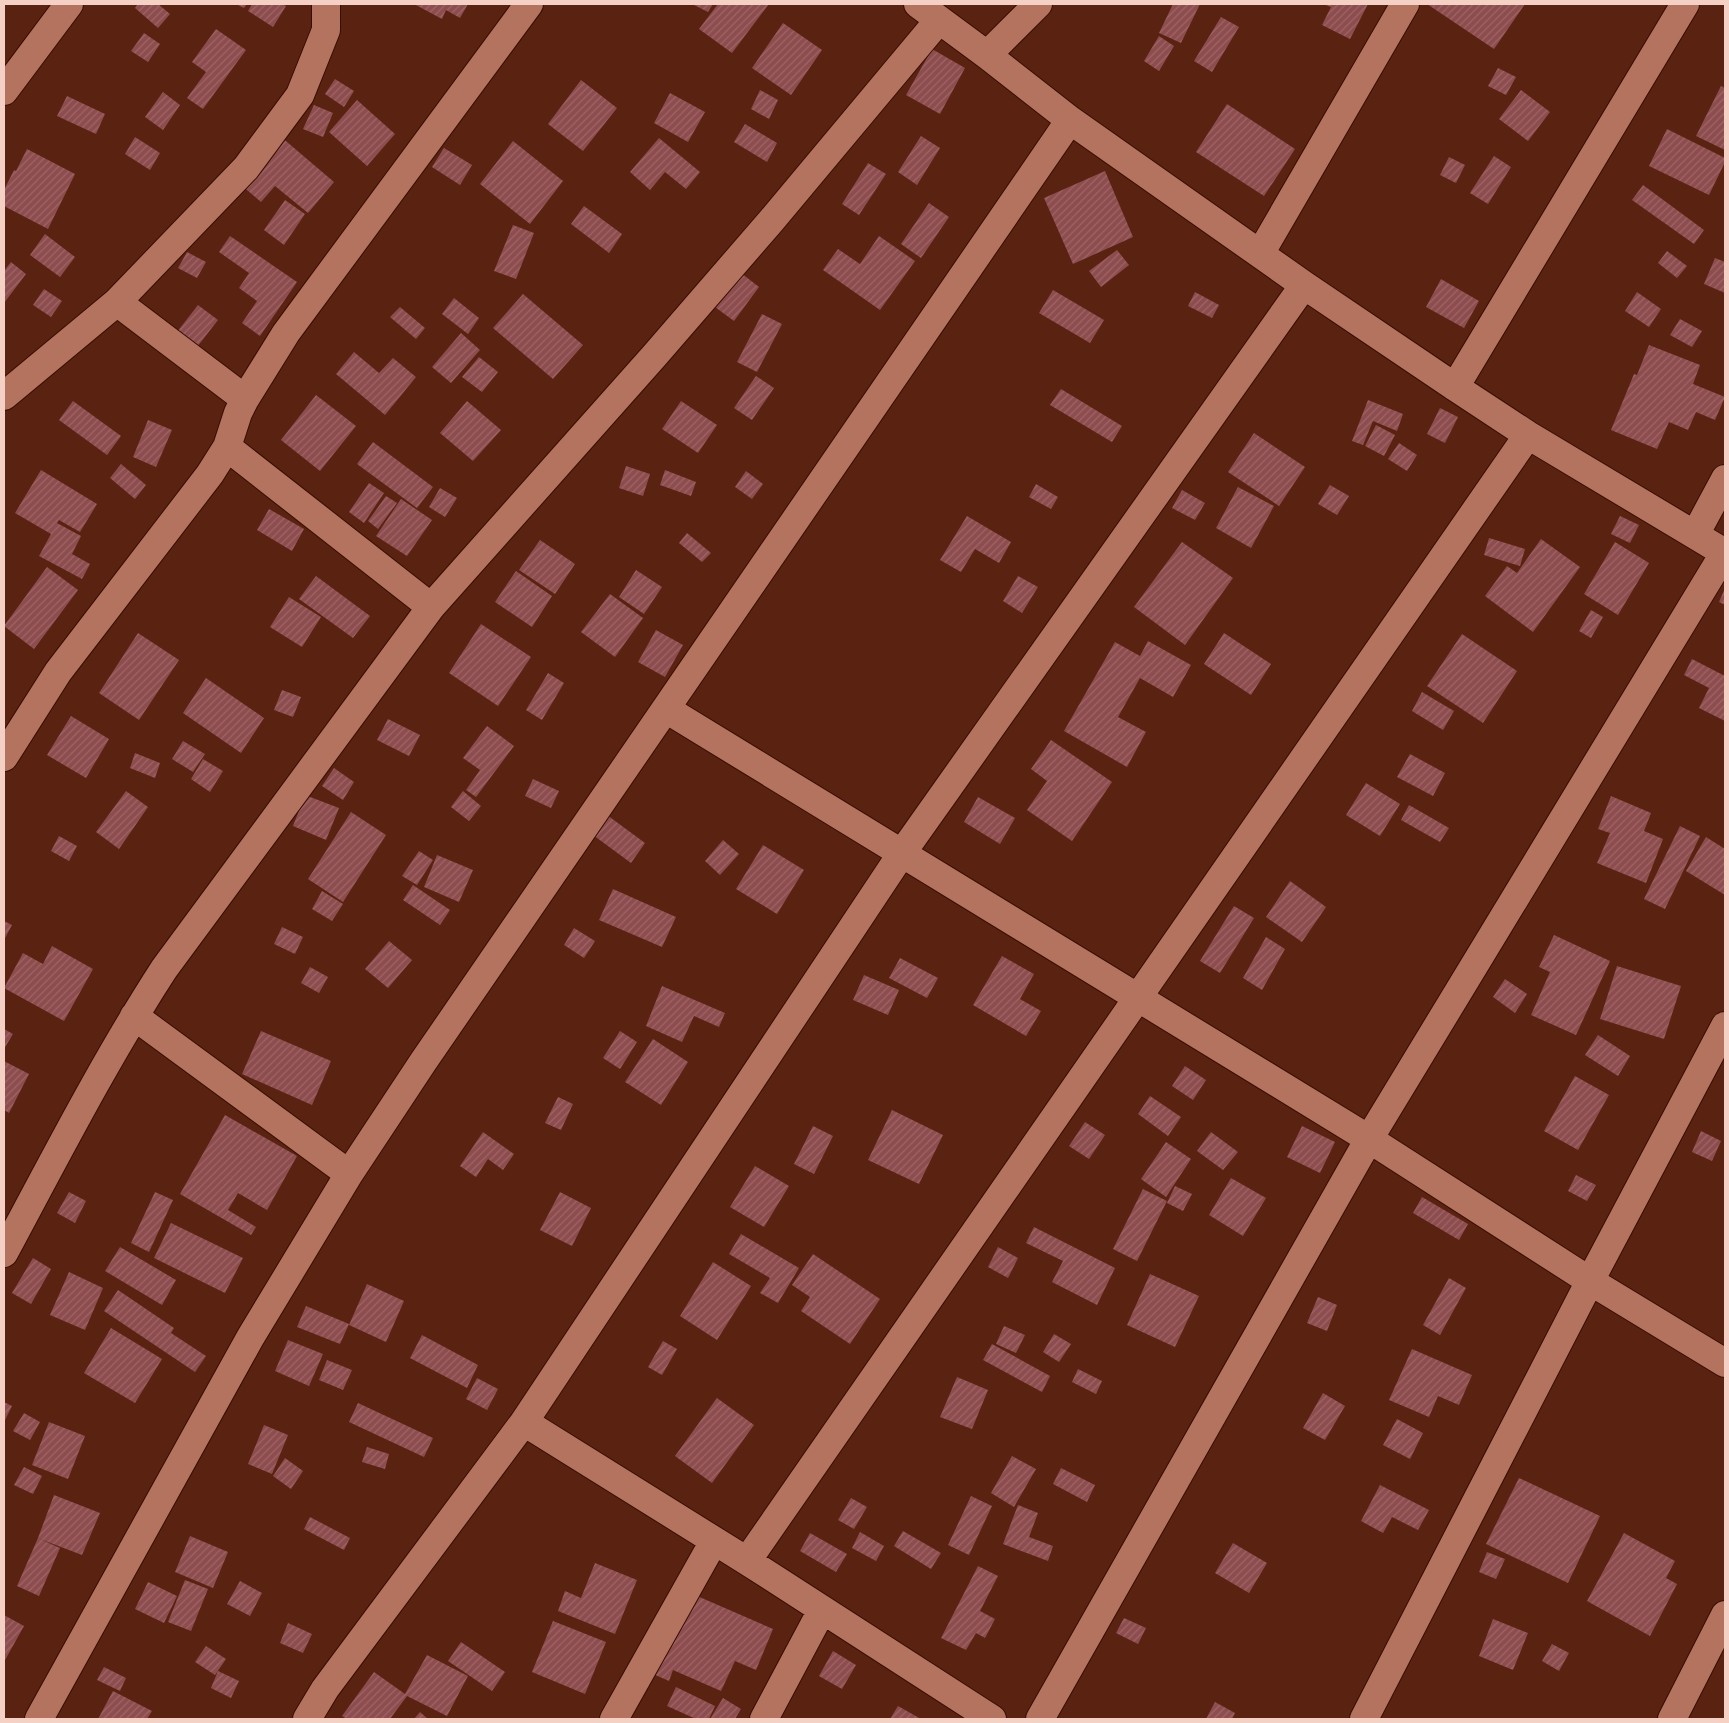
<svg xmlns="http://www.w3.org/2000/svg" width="1729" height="1723" viewBox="0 0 1729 1723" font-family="Inter,sans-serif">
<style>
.building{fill:url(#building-hatch)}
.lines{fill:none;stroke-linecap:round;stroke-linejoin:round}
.minor-casing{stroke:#370e02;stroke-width:30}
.minor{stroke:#b3735f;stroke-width:28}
</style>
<defs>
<pattern id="building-hatch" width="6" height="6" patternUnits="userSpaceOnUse" patternTransform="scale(1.25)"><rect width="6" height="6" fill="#8d4c4e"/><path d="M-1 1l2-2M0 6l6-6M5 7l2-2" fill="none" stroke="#9e6566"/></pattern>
</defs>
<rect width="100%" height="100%" fill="#5a2210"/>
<!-- building -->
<path class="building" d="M138,4H158L170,14L158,28L135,8Z
M236,4H247L244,8Z
M252,4H282L286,6L273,27L248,11Z
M414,4H468L460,18L446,10L442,19Z
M692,4H713L708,12Z
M718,4H769L732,53L699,29Z
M1173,4H1200L1181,43L1159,33Z
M1323,4H1368L1350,39L1322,25L1331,7Z
M1427,4H1525L1494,49Z
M1221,17L1239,27L1212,72L1194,61Z
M783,23L822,50L791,95L752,68Z
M216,29L246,50L203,109L187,98L206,72L192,62Z
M144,33L160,44L148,62L131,51Z
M1159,36L1174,46L1159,71L1144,61Z
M932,49L965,68L940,114L906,95Z
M1498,68L1516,77L1506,95L1488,86Z
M335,79L354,91L344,107L325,94Z
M581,80L617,108L583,151L548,124Z
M1721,86L1725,88V150L1696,136Z
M760,90L778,100L769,119L751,109Z
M1521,90L1550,112L1528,141L1499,119Z
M163,92L180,105L163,130L145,117Z
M670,93L705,112L688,142L654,123Z
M67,96L105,114L96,134L57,116Z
M357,100L395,134L367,166L329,132Z
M1227,104L1295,149L1264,196L1196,152Z
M314,105L333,113L323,137L303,129Z
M745,124L777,143L767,162L734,142Z
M1667,129L1725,158V162L1709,195L1649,166Z
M280,136L334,182L308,213L275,186L261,202L240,184Z
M921,136L940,148L917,185L898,172Z
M135,137L160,153L150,170L125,154Z
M659,138L700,172L686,189L665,172L650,190L630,172Z
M513,141L563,181L530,224L480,184Z
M444,148L472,165L460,185L432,167Z
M27,149L75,174L48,229L4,206V190L14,170L16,171Z
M1494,156L1511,167L1488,204L1470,193Z
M1449,157L1465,165L1456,183L1440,175Z
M868,163L886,174L859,215L842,204Z
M1105,171L1133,237L1073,264L1044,198Z
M1643,185L1704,230L1694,244L1632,200Z
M285,200L305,214L284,245L264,230Z
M929,203L949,217L921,258L901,244Z
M584,206L622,234L609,253L571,224Z
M513,225L534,233L516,279L494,271Z
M45,234L75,257L60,277L30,255Z
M230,236L297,282L260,336L242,323L257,301L239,288L249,273L219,252Z
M879,236L915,261L880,310L823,270L838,249L860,264Z
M1117,250L1129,265L1101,287L1089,271Z
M1667,251L1687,266L1677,278L1658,263Z
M187,252L206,262L197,278L178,268Z
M1715,258L1725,262V293L1704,284Z
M11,262L26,274L4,303V271Z
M741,273L759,287L734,321L715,307Z
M1441,279L1479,301L1464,328L1426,307Z
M44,289L62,301L51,317L33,305Z
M1053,290L1104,320L1090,343L1039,313Z
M1195,292L1219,305L1212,318L1188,306Z
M1637,292L1661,309L1649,327L1625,311Z
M523,294L583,345L553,379L493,328Z
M454,298L479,318L468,334L442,314Z
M198,305L218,320L197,347L177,332Z
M400,307L425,328L416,339L390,317Z
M762,314L782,324L757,372L737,362Z
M1680,319L1702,331L1692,347L1670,335Z
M461,333L480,350L451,383L432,367Z
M1649,345L1700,365L1693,384L1725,397L1715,420L1696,412L1688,430L1669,422L1657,449L1611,430L1634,374L1637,375Z
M354,352L379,373L393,358L416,377L385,415L336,374Z
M479,357L498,372L482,392L462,377Z
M756,376L774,388L752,420L734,408Z
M1061,389L1122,426L1112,442L1050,405Z
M316,395L356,426L320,471L281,440Z
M1368,400L1403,414L1397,431L1373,421L1363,445L1352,441Z
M73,401L121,436L107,455L59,420Z
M467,401L501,430L473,461L440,433Z
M681,401L717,425L698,453L662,429Z
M1440,408L1458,417L1445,443L1427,434Z
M148,420L172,430L156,467L133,457Z
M1376,425L1395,435L1384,456L1365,446Z
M1254,433L1305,467L1279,506L1228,472Z
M373,442L433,487L417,508L357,464Z
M1399,443L1417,455L1407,471L1388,459Z
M121,464L146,485L135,499L110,478Z
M626,466L650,474L643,496L619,488Z
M41,470L97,504L80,532L59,520L57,523L81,536L72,554L90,564L82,579L39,556L51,534L15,513Z
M665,470L696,482L691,496L660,485Z
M746,471L763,484L752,499L735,487Z
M369,483L384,493L364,523L349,512Z
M1036,484L1058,497L1051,509L1029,497Z
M1330,485L1349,496L1337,515L1318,504Z
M1238,487L1274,506L1251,548L1216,528Z
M440,488L457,498L445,517L429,507Z
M1182,490L1205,503L1195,520L1172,508Z
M386,496L397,503L378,529L368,521Z
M401,499L432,520L407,556L376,536Z
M269,509L304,529L292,551L257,530Z
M967,516L1011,542L999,563L975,549L961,572L940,560Z
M1620,516L1639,525L1630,543L1611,534Z
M687,533L711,553L702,562L679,543Z
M1489,538L1525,549L1520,566L1484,555Z
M1541,539L1580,567L1533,632L1485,596L1507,566L1517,573Z
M540,540L575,564L555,594L519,570Z
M1182,542L1233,578L1185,645L1134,607Z
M1615,542L1649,563L1618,615L1584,594Z
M47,567L78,590L34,649L4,626Z
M636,570L662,587L644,614L619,597Z
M516,571L552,596L532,627L495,602Z
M316,576L370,616L353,638L299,599Z
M1018,576L1038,587L1022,613L1003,601Z
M1725,588V605L1719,602Z
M610,594L643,618L615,657L581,632Z
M289,597L321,617L302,647L270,627Z
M1591,610L1603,617L1591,638L1579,631Z
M481,624L531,657L498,706L449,673Z
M656,630L683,645L665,677L638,662Z
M138,633L179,660L139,720L99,693Z
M1224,633L1271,664L1251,695L1204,664Z
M1462,634L1517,671L1483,723L1427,686Z
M1148,641L1191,665L1173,697L1140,678L1118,717L1146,732L1127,767L1064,731L1115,642L1140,656Z
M1692,659L1725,676V721L1699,708L1709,688L1684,675Z
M548,673L564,683L542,720L526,710Z
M206,678L264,718L241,753L183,713Z
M282,690L301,697L293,717L274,710Z
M1422,692L1454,711L1443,730L1412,711Z
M71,716L109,739L86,778L47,755Z
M388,719L420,735L409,756L377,740Z
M487,726L514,746L476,797L466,790L480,770L463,758Z
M1051,740L1112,782L1072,841L1027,810L1047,781L1031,769Z
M183,741L205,754L193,772L172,759Z
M135,753L160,763L155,778L130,768Z
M1410,754L1445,773L1433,796L1397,777Z
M203,759L223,771L210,792L191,779Z
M334,768L354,782L343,800L322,786Z
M533,779L559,791L551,808L525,796Z
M1366,783L1400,804L1380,836L1346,815Z
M126,791L148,807L119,849L96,832Z
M463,791L481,806L469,821L451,807Z
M305,795L339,808L326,840L293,826Z
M1611,796L1651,813L1644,831L1663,839L1646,883L1597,863L1610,833L1598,829Z
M978,797L1015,818L1000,844L964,822Z
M1409,805L1449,828L1440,842L1401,820Z
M351,812L386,835L343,902L308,879Z
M607,815L645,843L631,863L593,835Z
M1680,826L1700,836L1665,909L1644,899Z
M59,836L77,846L69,861L51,851Z
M1706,837L1725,849V895L1686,871Z
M723,840L739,854L720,875L705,861Z
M763,845L804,870L777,914L736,889Z
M419,851L433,860L417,885L402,876Z
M437,855L473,870L459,902L424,887Z
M1290,881L1326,907L1302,942L1266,917Z
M413,885L450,910L440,925L403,900Z
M613,889L676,917L662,947L599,920Z
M322,891L343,904L332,921L312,909Z
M1234,906L1254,918L1220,973L1200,961Z
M4,921L12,925L4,940Z
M282,927L303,937L295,954L274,944Z
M574,928L595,941L584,958L564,945Z
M1554,935L1610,961L1576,1035L1531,1015L1550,972L1539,967Z
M1266,937L1285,949L1262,990L1243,978Z
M389,941L412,960L388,988L365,969Z
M52,946L93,969L64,1021L4,988L23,953L43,964Z
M1002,956L1034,974L1020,999L1041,1011L1026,1036L973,1005Z
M900,958L938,978L927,998L889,978Z
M1617,966L1681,986L1664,1039L1600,1019Z
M310,967L328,977L319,993L301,983Z
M864,975L899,990L888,1015L853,1000Z
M1505,979L1527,994L1515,1013L1493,997Z
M662,986L725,1013L719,1027L694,1016L682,1042L646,1026Z
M4,1029L13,1034L4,1049Z
M261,1031L331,1061L312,1105L242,1074Z
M620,1031L637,1042L620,1069L603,1058Z
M1598,1035L1630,1056L1618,1076L1585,1055Z
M653,1039L688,1062L661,1105L625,1082Z
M4,1061L29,1074L9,1113L4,1110Z
M1185,1066L1206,1080L1193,1100L1172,1086Z
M1575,1076L1609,1095L1578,1150L1544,1131Z
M1150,1096L1181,1117L1168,1136L1138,1114Z
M558,1097L573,1104L561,1130L545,1123Z
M892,1110L943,1135L919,1184L868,1160Z
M225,1115L297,1156L267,1210L238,1193L228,1210L256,1227L251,1235L180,1194Z
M1085,1122L1105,1135L1089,1159L1069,1146Z
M813,1126L833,1136L814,1174L794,1164Z
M1302,1126L1335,1142L1320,1173L1287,1157Z
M1701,1131L1721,1141L1712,1161L1692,1152Z
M483,1132L514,1154L503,1170L488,1159L476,1177L460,1166Z
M1211,1132L1238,1152L1223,1170L1197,1151Z
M1166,1142L1191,1159L1166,1197L1141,1179Z
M755,1166L789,1186L764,1227L730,1207Z
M1576,1175L1596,1185L1587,1201L1568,1191Z
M1231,1178L1266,1198L1243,1236L1209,1215Z
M1175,1186L1192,1194L1183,1211L1167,1203Z
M1143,1189L1167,1201L1137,1261L1113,1249Z
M69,1192L86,1201L75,1223L57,1213Z
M155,1192L173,1200L149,1252L131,1243Z
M560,1192L591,1208L572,1246L540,1230Z
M1422,1197L1468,1224L1459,1240L1413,1213Z
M171,1223L243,1258L225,1293L154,1258Z
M1034,1227L1115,1268L1097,1305L1052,1282L1063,1261L1026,1243Z
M741,1234L799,1268L778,1303L760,1293L770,1278L729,1254Z
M120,1247L176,1280L162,1305L105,1271Z
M998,1247L1018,1258L1008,1278L988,1267Z
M813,1254L880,1299L850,1344L801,1311L810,1297L792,1285Z
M33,1258L51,1269L31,1304L12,1293Z
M713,1262L751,1286L717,1340L680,1316Z
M69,1272L103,1288L85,1330L50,1315Z
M1150,1274L1199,1296L1175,1347L1127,1325Z
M1449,1278L1466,1288L1440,1335L1423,1325Z
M367,1284L404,1301L386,1342L349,1325Z
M118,1290L174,1328L171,1333L206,1356L195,1372L104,1311Z
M1318,1297L1337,1305L1327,1331L1307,1323Z
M306,1306L349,1324L340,1344L297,1327Z
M1004,1326L1025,1335L1016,1353L996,1344Z
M111,1328L162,1359L135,1403L84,1373Z
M1054,1334L1071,1344L1059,1362L1043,1352Z
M422,1335L478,1365L467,1388L410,1358Z
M288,1340L323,1354L309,1386L275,1371Z
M663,1341L677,1349L662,1375L648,1367Z
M992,1344L1050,1376L1042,1392L983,1360Z
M1412,1349L1472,1375L1459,1405L1438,1396L1429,1417L1389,1400Z
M327,1360L352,1370L343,1390L319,1380Z
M1078,1369L1102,1381L1096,1394L1072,1382Z
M957,1377L988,1390L972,1429L940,1417Z
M477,1378L498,1389L487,1410L466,1399Z
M1323,1393L1345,1406L1325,1440L1303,1428Z
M717,1398L754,1425L712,1483L675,1456Z
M4,1402L12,1406L4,1422Z
M358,1403L433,1438L424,1457L349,1422Z
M24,1413L40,1422L30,1440L13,1431Z
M1397,1419L1423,1433L1410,1459L1383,1445Z
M49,1422L85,1436L68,1479L32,1465Z
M264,1425L288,1435L272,1474L248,1464Z
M367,1447L389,1454L385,1469L362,1462Z
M1012,1456L1036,1469L1014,1507L991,1493Z
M285,1458L303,1471L291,1489L273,1476Z
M24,1467L42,1476L33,1494L14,1485Z
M1061,1468L1095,1485L1087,1502L1053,1484Z
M1519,1478L1600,1516L1568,1583L1486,1544Z
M1380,1485L1429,1510L1418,1530L1392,1517L1383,1533L1361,1521Z
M54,1495L100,1513L82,1555L40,1539L60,1548L39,1596L17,1586L38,1538Z
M971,1496L992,1506L969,1555L948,1545Z
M851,1498L867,1507L854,1529L838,1520Z
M1018,1505L1038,1513L1029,1537L1053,1546L1048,1561L1003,1544Z
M310,1517L350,1538L344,1550L304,1529Z
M903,1531L941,1553L931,1569L894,1546Z
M860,1532L884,1546L876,1561L852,1548Z
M810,1533L847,1554L836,1572L800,1551Z
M1624,1533L1675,1561L1666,1578L1677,1584L1650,1636L1587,1601Z
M190,1536L228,1552L213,1588L175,1572Z
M1233,1543L1267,1563L1249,1593L1215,1573Z
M1487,1552L1505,1559L1496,1579L1479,1572Z
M595,1563L637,1580L615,1634L558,1611L565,1591L581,1598Z
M978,1566L998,1576L980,1611L995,1619L985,1638L976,1633L966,1650L941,1638Z
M185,1580L208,1589L191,1631L168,1622Z
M240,1581L262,1593L250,1616L227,1604Z
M148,1582L177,1596L164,1623L135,1609Z
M688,1592L773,1629L756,1670L735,1661L721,1691L673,1670L669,1681L653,1674Z
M4,1615L24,1626L5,1660L4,1659Z
M1124,1618L1146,1628L1138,1644L1116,1633Z
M1493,1619L1528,1633L1513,1670L1479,1656Z
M553,1621L606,1642L585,1694L532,1672Z
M288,1623L312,1634L303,1653L280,1643Z
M461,1642L505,1672L492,1691L448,1661Z
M1552,1644L1569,1653L1559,1671L1542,1661Z
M206,1646L226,1659L215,1675L195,1662Z
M833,1651L856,1665L842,1689L819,1676Z
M427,1655L468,1676L447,1716L407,1696L390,1719H347L342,1716L374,1672L405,1694Z
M104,1667L126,1678L120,1691L97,1680Z
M218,1671L239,1681L231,1698L211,1688Z
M676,1687L715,1706L709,1719H696L667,1706Z
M113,1691L152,1711L147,1719H98Z
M723,1698L741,1709L735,1719H710Z
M1215,1702L1235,1713L1232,1719H1206Z
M898,1706L921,1719H890Z
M420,1712L428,1719H414Z"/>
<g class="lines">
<defs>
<path id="minor" d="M918,4L987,55L1070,120L1304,285L1455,387L1528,435L1725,553
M987,55L1038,4
M4,91L69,4
M1260,254L1405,4
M117,302L245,399
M1455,387L1685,4
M4,396L117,302L246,168L300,95L326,30V4
M227,447L431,607
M1695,535L1725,479
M666,709L1369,1139L1590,1281L1725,1363
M4,757L58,672L210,474L227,447L238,413L245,399L286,333L529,4
M134,1016L349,1174
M4,1253C55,1158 105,1060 164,969L431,607L655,355L771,221L939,20
M524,1422L747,1561L992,1719
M747,1561L1528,435
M39,1719L250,1338L349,1174L423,1062L1070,120
M307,1719L325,1689L524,1422L902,853L1304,285
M614,1719L714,1541
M764,1719L822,1610
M1040,1719L1369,1139L1725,552
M1364,1719L1590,1281L1725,1026
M1672,1719L1725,1615"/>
</defs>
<!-- minor casing -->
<use href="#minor" class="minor-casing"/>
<!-- minor -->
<use href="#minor" class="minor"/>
</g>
<!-- border -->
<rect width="1729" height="1723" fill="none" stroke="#f4d0c5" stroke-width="10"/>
</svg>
